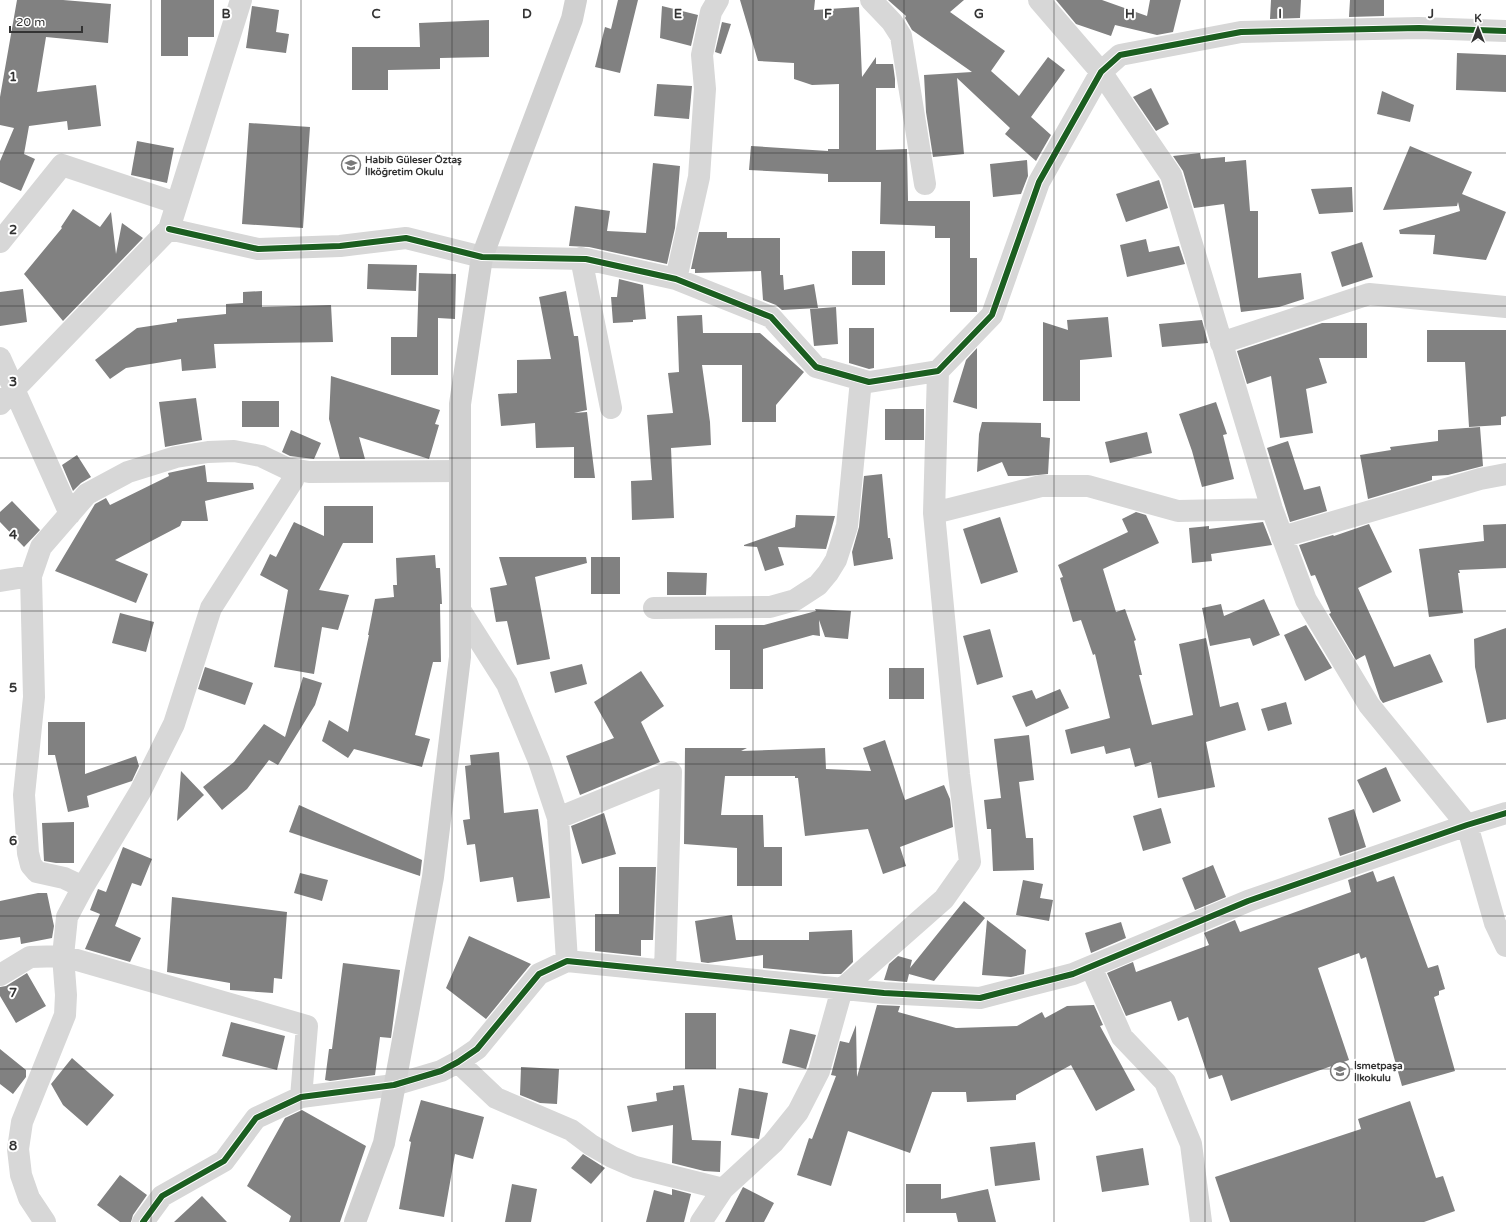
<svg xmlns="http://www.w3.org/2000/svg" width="1506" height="1222" viewBox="0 0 1506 1222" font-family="'Varela Round',sans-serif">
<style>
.building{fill:#818181}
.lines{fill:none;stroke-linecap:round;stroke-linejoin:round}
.street{stroke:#d7d7d7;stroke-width:22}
.secondary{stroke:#d0d0d0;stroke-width:22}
.cycleway-casing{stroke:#fff;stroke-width:8}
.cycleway{stroke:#1b5e20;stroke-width:6}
.grid{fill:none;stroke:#333;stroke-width:1;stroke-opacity:0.55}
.labels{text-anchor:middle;stroke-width:4;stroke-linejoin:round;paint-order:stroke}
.poi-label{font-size:10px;font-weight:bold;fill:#333;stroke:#fff;text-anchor:start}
.grid-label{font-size:13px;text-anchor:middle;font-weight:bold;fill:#333;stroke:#fff;stroke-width:4;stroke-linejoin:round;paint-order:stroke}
</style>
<rect width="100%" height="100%" fill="#fff"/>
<!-- building -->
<path class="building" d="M17,0H63L111,4L108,43L46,37L37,92L96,85L101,126L68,130L67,121L29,126L24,154L35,159L21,191L0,182V161L14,128L0,125V97Z
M161,0H214V37H188V56H161Z
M618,0H638L620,73L595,67L605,27L611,29Z
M740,0H815L814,10L859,7L862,77L876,57V64H893L895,79V88H876V150L907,149L908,201H970V258H977V312H950V238H935V226L880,224L881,182H828V174L749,170L751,146L828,151V149H839V84L812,85L794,79V63L758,61Z
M888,0H964L950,12L1005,51L991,71L1019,96L1048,57L1065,70L1031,117L1051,135L1036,161L1005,134L1010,128L957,78L964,154L933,157L926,112L924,75L972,72L912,30L905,18L906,16Z
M1056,0H1102L1147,16L1150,0H1181L1173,32L1157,35L1115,25L1111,36L1076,24Z
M1271,0H1301L1300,18L1270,19Z
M1350,0H1384V16L1349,17Z
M252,6L279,10L276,32L289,34L286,53L246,48Z
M662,6L698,15L691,46L660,38Z
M489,20V57L440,58V69L388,70V90H352V47H420L419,23Z
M722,22L731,24L721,54L715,52Z
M1457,53L1506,55V92L1456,90Z
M657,84L692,86L689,119L654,116Z
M1151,88L1169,124L1156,131L1133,97Z
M1382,91L1414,105L1410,122L1377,114Z
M249,123L310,127L303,228L242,224Z
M137,141L174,148L167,183L131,175Z
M1410,146L1472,172L1462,194L1506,212L1486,260L1433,254L1435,235L1400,234L1399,230L1460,211L1458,202L1457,206L1383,210Z
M1200,153L1201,159L1225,157V162L1246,160L1250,211H1258V278L1301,273L1304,299L1279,307L1241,312L1224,204L1194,208L1183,171L1173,156Z
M1027,160L1028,176L1021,194L993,197L990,164Z
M653,163L680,166L675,228L667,264L589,247L569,246L575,206L610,211L607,231L646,233Z
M1159,180L1168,208L1126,222L1116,194Z
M1352,187L1353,212L1319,214L1311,189Z
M73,209L100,227L111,212L116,254L122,223L143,238L63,321L24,274L62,228L61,227Z
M699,232H727V238H780V275H783L784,290L814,284L818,308L782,310L776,305L763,300L761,271L695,273V269H691Z
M1146,239L1149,252L1179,246L1185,264L1127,277L1120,245Z
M1362,242L1373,277L1342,287L1331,252Z
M852,251H885V285H852Z
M368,264L417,265L416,291L367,289Z
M419,273L456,274L455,319L438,318V375H391V337H417Z
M619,279L643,285L646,319L633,320V322L613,323L611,297H617Z
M23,289L27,322L0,326V292Z
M262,291V307L331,305L333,342L214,344L216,368L182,371L181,359L126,368L110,379L95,360L137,328L177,322V319L226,314V304L243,303V292Z
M566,291L574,336H578L587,410L574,413L587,412L595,478H574V447L536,448L535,423L501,426L498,394L517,393V360L551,359L539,297Z
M836,307L838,344L814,346L810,309Z
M702,315L703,333H760L804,372L776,405V422H742V365H702L710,422L711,445L671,448L674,518L632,520L631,481L652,480L647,415L673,413L668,373L679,372L677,316Z
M1108,317L1112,357L1080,360V401H1043V322L1068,330L1067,320Z
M1202,320L1208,343L1162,347L1159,324Z
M1322,323H1367V358H1319L1327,383L1306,389L1313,433L1280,438L1271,376L1247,384L1237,351Z
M849,328H874V368L869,369L849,363Z
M1427,330H1506V416L1501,417V425L1469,427L1465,362H1427Z
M977,348V409L953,402L966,360Z
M331,376L440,410L435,424L439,425L429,459L359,437L365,459H340L329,419Z
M196,398L202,440L165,447L159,402Z
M242,401H279V427H242Z
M1216,402L1227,434L1223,435L1234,479L1202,487L1192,451L1179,414Z
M885,409H924V440H885Z
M982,422L1041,423V437L1050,438L1048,474L1028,476H1008L1002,462L977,472L979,434Z
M1480,427L1483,466L1448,475L1432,476V480L1368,499L1360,455L1391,450L1390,447L1438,441V430Z
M291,430L321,443L314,459L290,456L282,452Z
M1147,432L1152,453L1110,463L1105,442Z
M1288,441L1304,490L1320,486L1327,511L1290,522L1267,448Z
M77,455L91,477L81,483L73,491L62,465Z
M205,465L207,482L253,483L254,489L205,501L208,521H182L180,526L115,560L148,574L136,603L55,571L95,504L106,498L110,505L169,476L168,473Z
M882,474L888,538H890L893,559L854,566L852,552L859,527L864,476Z
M12,501L40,530L24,547L0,522V512Z
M324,506H373V543H343L319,590L349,595L338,630L322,627L314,674L274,667L288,590L260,575L270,554L276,557L294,522L324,536Z
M1136,512L1146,515L1159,543L1103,569L1116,612L1125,609L1136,640L1134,641L1142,675H1139L1152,725L1193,715L1179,644L1206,638L1220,707L1238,702L1246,730L1206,742L1215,787L1158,798L1151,762L1135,767L1130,748L1106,754L1104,746L1071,754L1065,730L1110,718L1095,654L1093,655L1081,620L1073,622L1060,578L1063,577L1058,565L1128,532L1122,519Z
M796,515L835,516L826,549L778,547L784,565L765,571L757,547L744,546V545L795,527Z
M1000,517L1018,572L981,584L963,529Z
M1263,522L1272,545L1211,554L1212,561L1192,563L1189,528L1209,526V529Z
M1369,524L1392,572L1358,588L1394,667L1430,654L1443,682L1383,703L1380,699L1365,655L1356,660L1329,614L1331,613L1315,575L1311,576L1299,545L1333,535L1334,536Z
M1506,524V568L1459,570L1460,573H1458L1463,613L1429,617L1419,549L1484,541L1483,525Z
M435,555L436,568H440L442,604H440L441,662H433L415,735L430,739L422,767L354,749L348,758L322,741L329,720L348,732L369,635H368L375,599L394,597L393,585H397L396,558Z
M499,557H586L587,563L535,577L550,659L517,665L507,621L496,622L490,588L507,585Z
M591,557H620V594H591Z
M667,572L707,573L706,595H667Z
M1264,599L1280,635L1253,646L1250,638L1210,646L1202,608L1221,604L1224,616Z
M815,609L851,611L848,639L825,637L819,620L820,636L813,635L763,649V689H730V650H715V625H764L816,611Z
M120,613L154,622L146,652L112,643Z
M1306,625L1332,668L1305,681L1284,635Z
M1506,628V719L1487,723L1475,667L1474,639Z
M990,629L1003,677L977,685L963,636Z
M582,664L587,684L555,693L550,672Z
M205,667L253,683L245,705L198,689Z
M889,668H924V699H889Z
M641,671L664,706L641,722L660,762L580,795L566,756L614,738L594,702Z
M303,677L322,683L315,705L278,765L269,760L247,789L222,810L203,787L234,762L264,724L285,737Z
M1060,689L1069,708L1026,727L1012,696L1032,690L1036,699Z
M1286,702L1292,724L1268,731L1261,709Z
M48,722H85V774L136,756L139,766L132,781L87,796L89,807L68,812L55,755H48Z
M1029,735L1034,780L1019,782L1026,838H1033L1034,870L993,871L991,829H987L984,800L1001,798L994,739Z
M885,740L905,800L944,785L950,799L953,827L900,847L906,866L883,874L868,829L805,836L798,778H795V776H725L721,815H763L764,847H782V886H737V848L684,844L685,748H747L741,751L825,748L826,769L871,771L863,748Z
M499,752L504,813L538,809L550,898L517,902L513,877L480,882L475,844L467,845L463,820L470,819L465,766L471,765L470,755Z
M1386,767L1401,801L1373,813L1357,780Z
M181,771L204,795L177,821Z
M299,805L422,860L420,876L289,832Z
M1161,808L1171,843L1143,851L1133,816Z
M1354,809L1366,847L1340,856L1328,818Z
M604,813L616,854L582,864L571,826Z
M74,822V863H56L44,861L42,823Z
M123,847L152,859L141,886L132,883L115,926L141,938L130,962L85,949L100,914L90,910L98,889L106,892Z
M1213,865L1226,897L1195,910L1182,878Z
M619,867H656L653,940H641V956L595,951V914H619Z
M1373,871L1377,882L1394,876L1428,968L1438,965L1445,989L1439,991V995L1434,997L1455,1071L1402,1086L1366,957L1361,959L1359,953L1318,968L1349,1060L1231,1101L1222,1075L1209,1079L1188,1017L1178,1021L1171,1001L1126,1016L1107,973L1133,962L1136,972L1209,945L1204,933L1235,920L1240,932L1351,892L1348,880Z
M300,873L328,880L322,901L294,893Z
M1023,880L1043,884L1040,898L1053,900L1049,921L1016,915Z
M38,893H47L54,926L52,938L21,944L20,937L0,940V901Z
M172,897L287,912L282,979L274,978L273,993L230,990V983L167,972Z
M964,901L985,918L934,981L909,974L907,982L884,980L889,964L898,956L912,960L910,968Z
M732,915L736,940H809V932L852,930L853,962L841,974H824L763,968V955L708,963L701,962L695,921Z
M987,920L1026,950L1024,974L1011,977L982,975Z
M1121,922L1126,938L1091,953L1085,933Z
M469,936L531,964L486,1019L446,988Z
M343,963L400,970L391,1038L380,1037L375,1075L330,1081L325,1080L329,1049H332Z
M27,973L46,1006L16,1023L0,996V987L6,986Z
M877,1005L900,1006L898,1012L956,1028L1017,1026L1042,1012L1045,1018L1067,1006L1094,1005L1103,1025L1100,1026L1135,1090L1096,1111L1071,1065L1016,1095V1100L967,1102L966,1092H932L910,1153L848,1131L831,1186L797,1175L809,1138L812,1139L836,1076L831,1075L840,1041L849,1043L856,1025L857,1077Z
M685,1013H716V1069H685Z
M231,1022L285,1036L277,1070L222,1056Z
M790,1029L816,1035L806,1069L782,1063Z
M0,1049L26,1070V1077L13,1094L0,1084Z
M72,1058L114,1095L87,1126L63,1105L51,1084Z
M521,1067L559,1069L557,1104L540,1103L520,1095Z
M684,1085L692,1140L721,1141L720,1172L704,1171L672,1163L673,1125L632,1132L627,1106L657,1101L656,1093L673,1090V1086Z
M739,1088L768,1093L759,1139L731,1135Z
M421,1100L484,1117L473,1159L455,1154L444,1217L399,1209L411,1142L409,1141Z
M1410,1101L1436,1178L1443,1176L1455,1211L1424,1222H1230L1215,1177L1361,1129L1358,1119Z
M302,1110L366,1146L340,1222H289L291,1216L247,1186L285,1118Z
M1035,1142L1040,1180L995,1186L990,1147Z
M1143,1148L1149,1185L1102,1192L1096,1156Z
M583,1154L605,1168L591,1184L571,1168Z
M120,1175L147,1195L133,1215L131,1222H120L97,1205Z
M512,1184L537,1189L531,1222H505Z
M906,1184H941V1199L988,1189L996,1222H958L956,1213H906Z
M743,1187L774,1203L764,1222H725Z
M672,1189L691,1194L684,1222H646L654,1190L672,1195Z
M202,1196L227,1222H174Z"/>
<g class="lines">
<!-- street -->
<path class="street" d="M871,0L892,22L901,36L925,184
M1039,0L1101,72L1171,175L1272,509L1306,600L1369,705L1467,825L1495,923L1506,946
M169,229L258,249L340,246L406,238L482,257L586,259L676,279L771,317L816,367L869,382L938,371L992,315L1039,182L1101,72L1120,55L1241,32L1419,28L1506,31
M0,242L62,165L176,203
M581,258L611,408
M676,279L699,177L705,89L702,55L711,12L718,0
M1221,343L1369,294L1506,307
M0,358L70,514
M0,404L169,229L241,0
M934,513L1041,486H1088L1178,511L1272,509
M1282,537L1480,479L1506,474
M0,581L31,576
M654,608L770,607L795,600L818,585L828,573L836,560L847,526L861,380
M460,610L507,684L539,761L558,818L567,961
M558,818L671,772L665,971
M83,887L64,878L37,872L31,865L28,853L24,795L34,697L31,576L41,547L87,494L128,472L176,457L208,452L234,451L261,456L286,468L309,472L460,471
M1091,967L1122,1037L1165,1082L1191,1144L1201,1222
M0,975L30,957L63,956L307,1026L301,1097
M458,1062L496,1098L571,1130L591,1145L612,1157L635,1167L723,1189
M45,1222L29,1198L21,1175L18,1149L22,1122L65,1015L66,995L63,956L67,917L83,887L140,792L174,724L211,608L293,480L296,470
M143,1222L162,1196L224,1161L256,1118L301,1097L394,1085L441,1071L458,1062L477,1049L539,974L567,961L884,993L980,998L1073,974L1248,901L1467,825L1506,813
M701,1222L723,1189L773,1143L798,1112L819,1071L842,989L944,899L970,862L959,774L934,513L938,371"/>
<!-- secondary -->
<path class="secondary" d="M355,1222L384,1143L433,877L460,657V404L482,257L572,19L576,0"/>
<defs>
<path id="cycleway" d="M169,229L258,249L340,246L406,238L482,257L586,259L676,279L771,317L816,367L869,382L938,371L992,315L1039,182L1101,72L1120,55L1241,32L1419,28L1506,31
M143,1222L162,1196L224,1161L256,1118L301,1097L394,1085L441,1071L458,1062L477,1049L539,974L567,961L884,993L980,998L1073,974L1248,901L1467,825L1506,813"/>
</defs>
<!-- cycleway casing -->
<use href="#cycleway" class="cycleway-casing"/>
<!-- cycleway -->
<use href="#cycleway" class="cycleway"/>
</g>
<!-- grid -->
<path class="grid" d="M151,0V1222M301,0V1222M452,0V1222M602,0V1222M753,0V1222M904,0V1222M1054,0V1222M1205,0V1222M1355,0V1222M0,153H1506M0,306H1506M0,458H1506M0,611H1506M0,764H1506M0,916H1506M0,1069H1506"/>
<!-- icons -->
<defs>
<symbol id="school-ring" viewBox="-11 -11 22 22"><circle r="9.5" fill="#fff" stroke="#7a7a7a" stroke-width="1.5"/><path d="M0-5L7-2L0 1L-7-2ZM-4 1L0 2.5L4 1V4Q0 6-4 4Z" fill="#7a7a7a"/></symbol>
</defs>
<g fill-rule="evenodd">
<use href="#school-ring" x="340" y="154" width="22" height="22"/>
<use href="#school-ring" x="1329" y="1060" width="22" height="22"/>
</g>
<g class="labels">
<!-- poi labels -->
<g class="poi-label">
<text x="365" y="163">Habib Güleser Öztaş<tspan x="365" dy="12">İlköğretim Okulu</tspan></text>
<text x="1354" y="1069">İsmetpaşa<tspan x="1354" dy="12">İlkokulu</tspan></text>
</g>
</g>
<g class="grid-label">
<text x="226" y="18">B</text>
<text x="376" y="18">C</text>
<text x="527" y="18">D</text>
<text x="678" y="18">E</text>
<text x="828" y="18">F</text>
<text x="979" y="18">G</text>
<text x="1130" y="18">H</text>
<text x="1280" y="18">I</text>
<text x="1431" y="18">J</text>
<text x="13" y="81">1</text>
<text x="13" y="234">2</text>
<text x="13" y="386">3</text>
<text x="13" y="539">4</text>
<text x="13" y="692">5</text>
<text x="13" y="845">6</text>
<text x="13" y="997">7</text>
<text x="13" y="1150">8</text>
</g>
<!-- north arrow -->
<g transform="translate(1478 28)" stroke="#ffffff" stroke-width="3" paint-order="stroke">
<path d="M0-3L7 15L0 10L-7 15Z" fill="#333333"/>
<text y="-6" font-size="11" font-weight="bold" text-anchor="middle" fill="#333333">K</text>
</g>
<!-- scale -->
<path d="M10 26v6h72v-6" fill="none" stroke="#333333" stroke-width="2"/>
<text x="16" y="26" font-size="12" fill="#333333" stroke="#ffffff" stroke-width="3" paint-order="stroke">20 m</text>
</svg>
